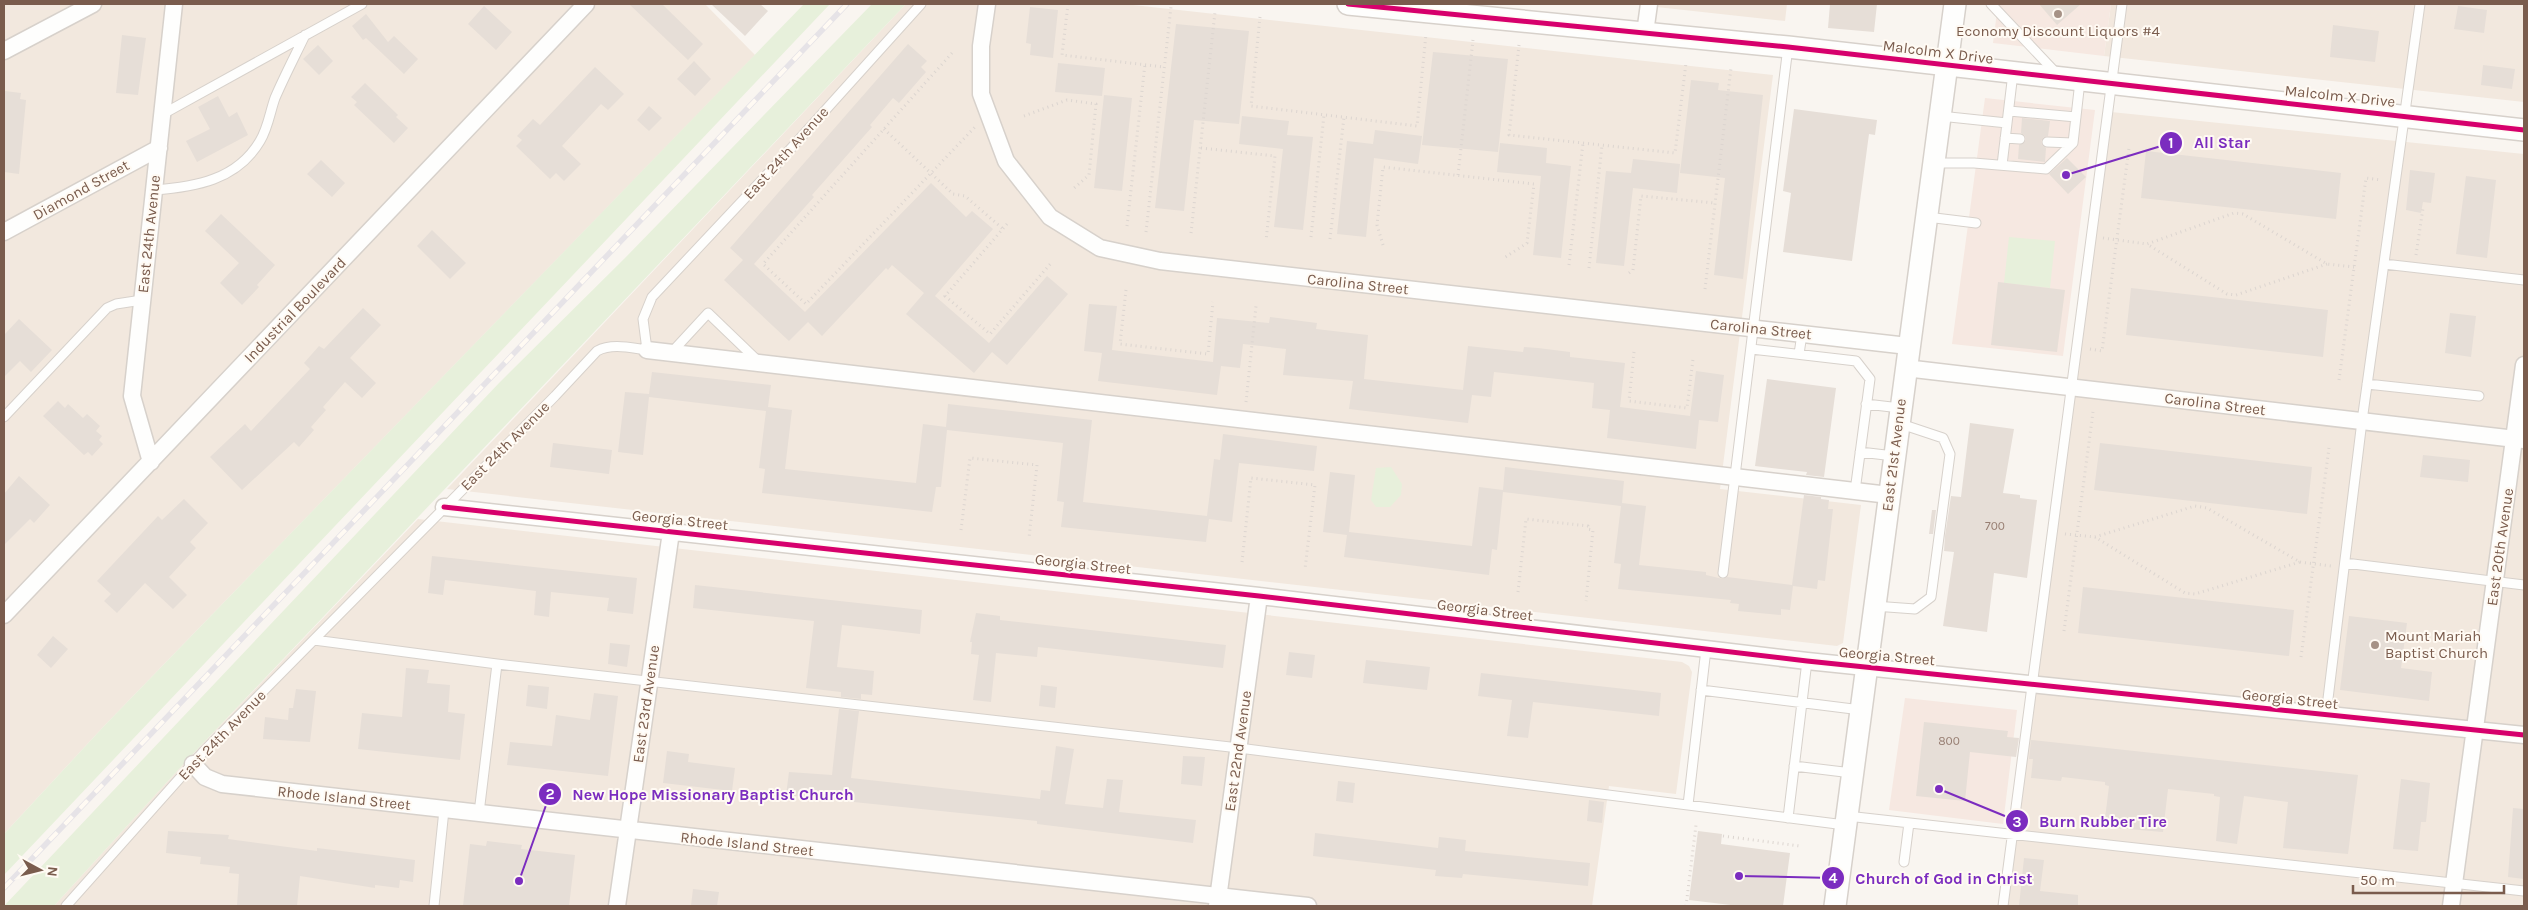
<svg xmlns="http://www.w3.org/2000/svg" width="2528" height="910" viewBox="0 0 2528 910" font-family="Karla,sans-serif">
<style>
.residential{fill:#f2e8de}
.commercial{fill:#f6e8e1}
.green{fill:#e7f0db}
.building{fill:#e6ded7}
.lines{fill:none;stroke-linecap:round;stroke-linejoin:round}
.service-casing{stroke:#d7d1cb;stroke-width:11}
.minor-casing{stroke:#d7d1cb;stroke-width:19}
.tertiary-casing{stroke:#d7d1cb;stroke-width:24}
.path{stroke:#dcd5d0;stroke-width:3;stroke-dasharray:1 4;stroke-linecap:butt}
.service{stroke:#fefefd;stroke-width:9}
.minor{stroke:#fefefd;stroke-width:16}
.tertiary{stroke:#fefefd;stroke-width:21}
.rail-casing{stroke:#e6e3e7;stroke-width:5.5}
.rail{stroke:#fffaf3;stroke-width:4;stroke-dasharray:11;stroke-linecap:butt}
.cycleway-casing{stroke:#fffaf3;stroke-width:8}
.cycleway{stroke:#d6006c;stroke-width:5}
.poi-dot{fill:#a69286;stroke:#fffaf3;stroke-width:2}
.labels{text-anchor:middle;stroke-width:4;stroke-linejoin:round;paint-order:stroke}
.number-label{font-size:12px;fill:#977e72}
.poi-label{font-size:15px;fill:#7a5c4d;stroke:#fffaf3}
.street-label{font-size:15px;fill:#7a5c4d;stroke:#fffaf3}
.leader{fill:none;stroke:#7b2cbf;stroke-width:2}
.callout-dot{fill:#7b2cbf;stroke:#fffaf3;stroke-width:2}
.mark-label{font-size:15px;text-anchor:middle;font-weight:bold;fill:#fff}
.callout-label{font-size:16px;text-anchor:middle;font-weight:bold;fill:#7b2cbf;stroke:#fffaf3;stroke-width:4;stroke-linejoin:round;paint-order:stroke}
</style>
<rect width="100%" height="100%" fill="#f9f5f0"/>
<!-- residential -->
<path class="residential" d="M4,4H705L755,55L105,725L4,834Z
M906,4H1124L1773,75L1720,489L1861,505L1843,643L1837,646L447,489Z
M1629,4H1787L1785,21Z
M2111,4H2524V102L2104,56Z
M2111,112L2524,154V906H2007L2038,656Z
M418,519L1682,662L1689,666L1692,672L1676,794L1609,786L1592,906H54L189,758Z"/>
<!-- commercial -->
<path class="commercial" d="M1998,4H2111L2104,56L1993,43Z
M1985,98L2095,110L2063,356L1952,344Z
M1905,698L2017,710L2003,824L1889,810Z"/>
<!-- green -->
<path class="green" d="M804,4H830L4,875V834L105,725Z
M872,4H906L189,758L54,906H4L499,383L625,258Z
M2009,237L2055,241L2050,288L2004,283Z
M1391,467L1402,484L1401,495L1390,507H1376L1371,500L1376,468Z"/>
<!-- building -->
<path class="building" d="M629,4H662L703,44L688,60Z
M711,4H760L768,11L745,36Z
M1830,4H1877L1874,32L1828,28Z
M2039,4H2081L2057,25Z
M484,6L512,32L496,50L468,24Z
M2458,6L2487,10L2484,33L2454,29Z
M1030,7L1058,10L1053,58L1030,55L1031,44L1026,43Z
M366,14L388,42L394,36L418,59L404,74L366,38L363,40L352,26Z
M1176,24L1249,31L1239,124L1194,120L1184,211L1155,208Z
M2333,25L2379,31L2375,62L2330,57Z
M122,35L146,38L138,95L116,93Z
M908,44L927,61L921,67L926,72L899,103L893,98L870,125L872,127L812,195L814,197L754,264L805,312L931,183L966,217L972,211L993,229L935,296L989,343L1047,276L1068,294L1007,365L992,352L974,373L906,314L924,293L892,265L888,270L886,268L822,336L808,322L789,341L724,280L743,260L730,248Z
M318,45L333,61L319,75L303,59Z
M1433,52L1508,59L1498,152L1422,145Z
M694,61L711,79L695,96L677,79Z
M1058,63L1105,68L1102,96L1055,92Z
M2483,65L2515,69L2512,89L2481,85Z
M595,67L624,94L608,110L601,104L562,146L581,164L564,181L556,173L550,179L516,146L522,140L517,136L533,119L540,125Z
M1691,80L1719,83L1718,90L1763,95L1743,279L1714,275L1725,178L1680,173Z
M365,83L398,115L396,117L408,128L394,143L354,105L357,102L351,97Z
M5,91L21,93L20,99L26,100L19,174L4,172Z
M1104,95L1132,98L1122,191L1094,188Z
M218,96L229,117L237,112L248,135L197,162L186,141L210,129L198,107Z
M649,106L662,118L649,131L637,120Z
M1794,109L1877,120L1875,135L1869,134L1852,261L1783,252L1791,193L1783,191Z
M1242,116L1289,121L1287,135L1313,137L1303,230L1274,227L1283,149L1239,144Z
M2022,118L2050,121L2048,136L2044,137L2041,141L2042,145L2046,148L2045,162L2018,159L2019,145L2026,140L2025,136L2021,133Z
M1375,130L1422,136L1418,164L1374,158L1366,237L1337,234L1347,141L1373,144Z
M1500,143L1547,148L1546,163L1571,166L1561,258L1533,255L1541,176L1497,172Z
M2146,151L2341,173L2336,219L2141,198Z
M2067,158L2086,177L2068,194L2049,174Z
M1633,159L1680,164L1677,193L1633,188L1624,266L1596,263L1606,171L1631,173Z
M321,160L345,183L332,197L307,174Z
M2410,170L2435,173L2431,203L2423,202L2421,213L2406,210Z
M2466,176L2496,180L2487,258L2456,254Z
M221,214L275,265L257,285L259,287L242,305L220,283L239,263L205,231Z
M432,230L466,263L450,279L417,246Z
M1998,282L2065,290L2057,352L1991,345Z
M2131,288L2328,310L2323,357L2126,335Z
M1089,304L1117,306L1112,350L1213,362L1217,318L1269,323L1270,317L1317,323L1316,329L1368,335L1364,379L1463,390L1468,346L1523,352L1524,347L1538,348L1570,352V357L1625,363L1620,407L1690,416L1696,371L1724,375L1718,422L1699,420L1696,449L1607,438L1610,410L1592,408L1594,383L1494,372L1491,397L1472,395L1468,423L1349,409L1353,381L1283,375L1286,349L1243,344L1240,368L1221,366L1217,395L1098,381L1102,353L1084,351Z
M363,308L381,325L350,358L376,383L362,398L345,382L323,407L326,410L311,427L314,430L299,447L294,442L242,490L210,457L245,424L251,431L310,369L304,363L319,346L324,349Z
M2450,313L2476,316L2471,357L2445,353Z
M19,319L52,350L31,372L20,361L4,377V335Z
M652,372L771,385L768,407L792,410L785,469L916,483L923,424L946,427L948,404L1092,420L1083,502L1207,516L1214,459L1220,460L1223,434L1317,446L1314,471L1239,463L1232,522L1209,519L1206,542L1061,527L1064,502L1057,501L1063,443L947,430L941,487H936L932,512L762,493L765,469L759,468L766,411L649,397L643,455L618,452L625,392L649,394Z
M1767,379L1836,388L1824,477L1806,475L1807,472L1755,466Z
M58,401L65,408L68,404L83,418L87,414L100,426L96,431L102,436L99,440L103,444L92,456L88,452L84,455L43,416Z
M1970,423L2014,429L2003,493L2020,495V498L2037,500L2027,578L1994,573L1987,632L1943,626L1954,552L1944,551L1945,536L1951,496L1961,497Z
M553,443L612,450L609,474L550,467Z
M2100,443L2312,467L2307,514L2094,490Z
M2423,455L2470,460L2468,482L2420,477Z
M1505,467L1624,481L1622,503L1646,506L1639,565L1706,572V575L1723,579L1727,577L1792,585L1804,495L1821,497V499L1829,500L1828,509H1833L1825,581L1818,580L1817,589L1793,586L1790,610L1781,609V615L1738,611L1739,604L1730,603L1731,600L1618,589L1621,564L1614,563L1621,506L1503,492L1497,550L1492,549L1489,575L1344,557L1347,535L1323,532L1330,472L1355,475L1349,532L1472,546L1479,487L1503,490Z
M19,476L50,505L34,523L30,519L4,545V494Z
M184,499L208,523L190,542L196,548L169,577L187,595L173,609L145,583L117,613L104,601L111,594L97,581L158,516L162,520Z
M1932,510H1936L1933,534H1929Z
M432,556L637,578L633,614L607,611L609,598L551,592L549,617L534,615L536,591L445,580L443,595L428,593Z
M695,585L922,610L920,634L842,625L837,667L874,671L872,695L861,694V699L841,697V692L806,688L814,621L693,608Z
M2083,587L2294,610L2289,656L2078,633Z
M976,613L1000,616V620L1226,645L1223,668L1038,647L1037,657L996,653L991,702L973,700L979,655L971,654L972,642H970Z
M2349,616L2407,623L2401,668L2432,672L2429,701L2340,690Z
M53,636L68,649L51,668L37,655Z
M610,643L630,645L627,667L608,664Z
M1289,652L1315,655L1312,678L1286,675Z
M1366,660L1430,667L1427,690L1363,683Z
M406,668L429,670L427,683L450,685L448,712L465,714L460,760L358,749L362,713L402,717Z
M1481,673L1661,693L1659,716L1533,702L1528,738L1507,736L1512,700L1478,696Z
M528,685L549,687L547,709L526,706Z
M1041,685L1057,687L1055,708L1039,706Z
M296,689L316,691L310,742L263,739L265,717L288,720L289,708H293Z
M594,693L618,696L608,776L507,765L510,742L552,746L556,715L590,720Z
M839,709L859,711L851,778L1040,799L1041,790L1050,791L1056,746L1074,749L1065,804L1103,808L1107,779L1123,780L1119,812L1196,820L1193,843L1037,824V821L786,795L789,772L832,775Z
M1924,722L2008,731L2007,737L2019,738L2016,757L1970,752L1965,801L1916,796Z
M2031,740L2358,775L2348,854L2283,848L2288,802L2244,796L2237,844L2216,841L2220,797L2214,796V794L2168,789L2163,832L2104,827L2109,786L2105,785V782L2062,777L2061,781L2031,778L2033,759H2029Z
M667,751L689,754L688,762L735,768L732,791L663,783Z
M1183,756L1205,757L1202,786L1181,784Z
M2401,779L2430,783L2426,822H2421L2418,851L2393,849Z
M1338,781L1355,783L1353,803L1336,801Z
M1589,800L1604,802L1602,823L1587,821Z
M2513,808L2524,809V879L2508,877Z
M168,831L229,835L228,839L317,851V848L415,860L413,882L400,880L399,888L375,885V888L300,876L297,906H237L239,874L229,873L230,867L200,864L201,857L166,853Z
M1698,831L1722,834L1721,844L1790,853L1783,906H1739L1689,900Z
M1315,833L1438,848L1439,837L1466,840L1465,851L1590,863L1588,886L1463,874L1462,878L1435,876L1436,870L1313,856Z
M487,841L522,845L521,849L575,855L569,906H463L470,844L486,846Z
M2024,858L2044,860L2040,891L2078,895V906H2019Z
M693,889L719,892L717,906H691Z"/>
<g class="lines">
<defs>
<path id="service" d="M1991,4L2057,74
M2009,111L2076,117
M163,114L362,4
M1940,116L2007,123
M2005,138L2020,139
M2047,142L2073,143
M1935,163H1974L2046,169L2073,143L2080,81
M2002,165L2013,73
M154,190C195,187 237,180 260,141C268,128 270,112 275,98C284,77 295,56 305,35
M1927,217L1976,223
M2384,264L2524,280
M1751,349L1856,361L1870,379L1855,491
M672,352L708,313L759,362
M1799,354L1802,334
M2367,384L2479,396
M1866,404L1900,408
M4,417L107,308L116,304L142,300
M1860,452L1894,456
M2345,563L2524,585
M1723,573L1788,47
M1874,606L1915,609L1931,597L1950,454L1943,438L1898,423
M314,640L497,664L1239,748L1845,825
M1701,690L1861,710
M2326,715L2362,421L2420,4
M1794,766L1852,773
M1688,805L1706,649
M479,813L497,664
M1847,816L2524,891
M1788,818L1807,661
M1904,862L1909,823
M66,906L204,751L555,396L597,351C612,343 631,348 647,350L643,319L652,297L776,165L921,4
M434,906L444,810
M2003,906L2122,4"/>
<path id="minor" d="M987,4L981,46V94L1006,161L1050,217L1100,248L1160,261L1908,346
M1645,33L1649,4
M4,51L93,4
M4,232L159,148
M647,350L1889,495
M1905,368L2524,440
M151,462L132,396L174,4
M444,507L1259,596L1807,661L2524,735
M4,615L586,4
M193,764L205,777L222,784L1308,906
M617,906L671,532
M1217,906L1259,596
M2451,906L2524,365"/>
<path id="tertiary" d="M1348,4L1788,47L2524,130
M1835,906L1955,4"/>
</defs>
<!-- service casing -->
<use href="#service" class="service-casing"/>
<!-- minor casing -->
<use href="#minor" class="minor-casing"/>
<!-- tertiary casing -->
<use href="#tertiary" class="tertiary-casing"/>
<!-- path -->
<path class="path" d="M1068,4L1062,55L1164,67
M1260,17L1251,106L1417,126L1426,34
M1519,45L1509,135L1675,153L1686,63
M952,53L763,264L806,304L975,127
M1024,116L1067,100L1096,104L1089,175L1073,189
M884,129L953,194L965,196L1003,229
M1201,148L1275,156L1266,241
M1458,175L1473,40
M1007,224L945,296L990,334L1052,262
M1127,226L1145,64
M1146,232L1171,7
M1191,233L1215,12
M1311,237L1324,115
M2103,238L2147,244
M1330,239L1344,117
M1383,245L1377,225L1383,167L1534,184L1527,243L1504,258
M2416,255L2423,208
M2327,264L2236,295L2227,294L2147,244L2234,213L2243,214L2327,264L2354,267
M1569,265L1583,143
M1589,268L1602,145
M1629,273L1633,270L1641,196L1715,203
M1705,289L1731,68
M1126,290L1120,344L1208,354L1213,302
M2090,349L2102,351L2129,148
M1634,352L1629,401L1687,408L1693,359
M2339,380L2366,178L2381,180
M1246,402L1256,306
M961,530L970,458L1037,465L1029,538
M2065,534L2095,537L2195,506L2207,508L2300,562L2195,594L2185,593L2095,537
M1242,562L1251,478L1315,485L1305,569
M2300,562L2331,566
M1518,592L1526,519L1588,526V529L1593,530L1586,601
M2064,631L2093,412
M2301,657L2329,448
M1723,836L1800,846
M1686,906L1696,825"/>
<!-- service -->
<use href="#service" class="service"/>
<!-- minor -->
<use href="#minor" class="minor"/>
<!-- tertiary -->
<use href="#tertiary" class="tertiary"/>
<defs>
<path id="rail" d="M4,888L847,4"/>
</defs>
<!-- rail casing -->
<use href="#rail" class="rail-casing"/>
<!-- rail -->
<use href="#rail" class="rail"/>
<defs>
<path id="cycleway" d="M1348,4L1788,47L2524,130
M444,507L1259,596L1807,661L2524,735"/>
</defs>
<!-- cycleway casing -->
<use href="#cycleway" class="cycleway-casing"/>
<!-- cycleway -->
<use href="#cycleway" class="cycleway"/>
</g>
<!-- markers -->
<g class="poi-dot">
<circle cx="2058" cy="14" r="5"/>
<circle cx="2375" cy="645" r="5"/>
</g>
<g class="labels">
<!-- number labels -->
<g class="number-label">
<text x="1995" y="530">700</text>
<text x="1949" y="745">800</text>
</g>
<!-- poi labels -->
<g class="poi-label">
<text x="2058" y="36">Economy Discount Liquors #4</text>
<text x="2385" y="641" text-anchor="start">Mount Mariah<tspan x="2385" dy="17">Baptist Church</tspan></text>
</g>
<!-- street labels -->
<g class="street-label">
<text transform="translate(1938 52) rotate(7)" y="5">Malcolm X Drive</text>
<text transform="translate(2340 96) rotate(6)" y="5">Malcolm X Drive</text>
<text transform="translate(786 153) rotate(-48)" y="5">East 24th Avenue</text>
<text transform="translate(81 190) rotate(-29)" y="5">Diamond Street</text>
<text transform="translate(149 234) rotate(-84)" y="5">East 24th Avenue</text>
<text transform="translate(1358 284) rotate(6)" y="5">Carolina Street</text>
<text transform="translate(295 310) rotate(-46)" y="5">Industrial Boulevard</text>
<text transform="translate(1761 329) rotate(6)" y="5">Carolina Street</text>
<text transform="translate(2215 404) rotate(7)" y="5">Carolina Street</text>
<text transform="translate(505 446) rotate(-45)" y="5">East 24th Avenue</text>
<text transform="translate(1894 455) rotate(-83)" y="5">East 21st Avenue</text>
<text transform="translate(680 520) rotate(6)" y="5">Georgia Street</text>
<text transform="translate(2500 547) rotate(-82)" y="5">East 20th Avenue</text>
<text transform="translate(1083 564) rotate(6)" y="5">Georgia Street</text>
<text transform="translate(1485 610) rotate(7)" y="5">Georgia Street</text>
<text transform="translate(1887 656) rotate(5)" y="5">Georgia Street</text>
<text transform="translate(2290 699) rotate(6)" y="5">Georgia Street</text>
<text transform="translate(646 704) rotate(-82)" y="5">East 23rd Avenue</text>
<text transform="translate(222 735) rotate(-46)" y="5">East 24th Avenue</text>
<text transform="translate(1238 751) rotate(-82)" y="5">East 22nd Avenue</text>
<text transform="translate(344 798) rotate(6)" y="5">Rhode Island Street</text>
<text transform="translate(747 844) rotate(6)" y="5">Rhode Island Street</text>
</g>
</g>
<!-- callouts -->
<path class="leader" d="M2066 175L2171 143M519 881L550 794M1939 789L2017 821M1739 876L1833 878"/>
<g class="callout-dot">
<circle cx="2066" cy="175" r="5"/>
<circle cx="519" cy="881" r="5"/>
<circle cx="1939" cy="789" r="5"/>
<circle cx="1739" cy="876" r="5"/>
<circle cx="2171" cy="143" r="12"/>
<circle cx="550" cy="794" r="12"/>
<circle cx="2017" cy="821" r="12"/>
<circle cx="1833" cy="878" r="12"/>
</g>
<g class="mark-label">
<text x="2171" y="148">1</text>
<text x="550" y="799">2</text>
<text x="2017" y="827">3</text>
<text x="1833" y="883">4</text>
</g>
<g class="callout-label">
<text x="2222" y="148">All Star</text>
<text x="713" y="800">New Hope Missionary Baptist Church</text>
<text x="2103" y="827">Burn Rubber Tire</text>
<text x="1944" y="884">Church of God in Christ</text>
</g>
<!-- border -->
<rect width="2528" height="910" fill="none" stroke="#7a5c4d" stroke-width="10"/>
<!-- north arrow -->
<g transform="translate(40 870) rotate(97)" stroke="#fffaf3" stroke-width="4" paint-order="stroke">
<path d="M0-4L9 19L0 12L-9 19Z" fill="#7a5c4d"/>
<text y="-8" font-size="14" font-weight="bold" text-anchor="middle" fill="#7a5c4d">N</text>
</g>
<!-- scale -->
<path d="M2353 885v8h151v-8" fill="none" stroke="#7a5c4d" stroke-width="2.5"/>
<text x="2360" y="885" font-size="15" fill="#7a5c4d" stroke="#fffaf3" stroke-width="4" paint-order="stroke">50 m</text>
</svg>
